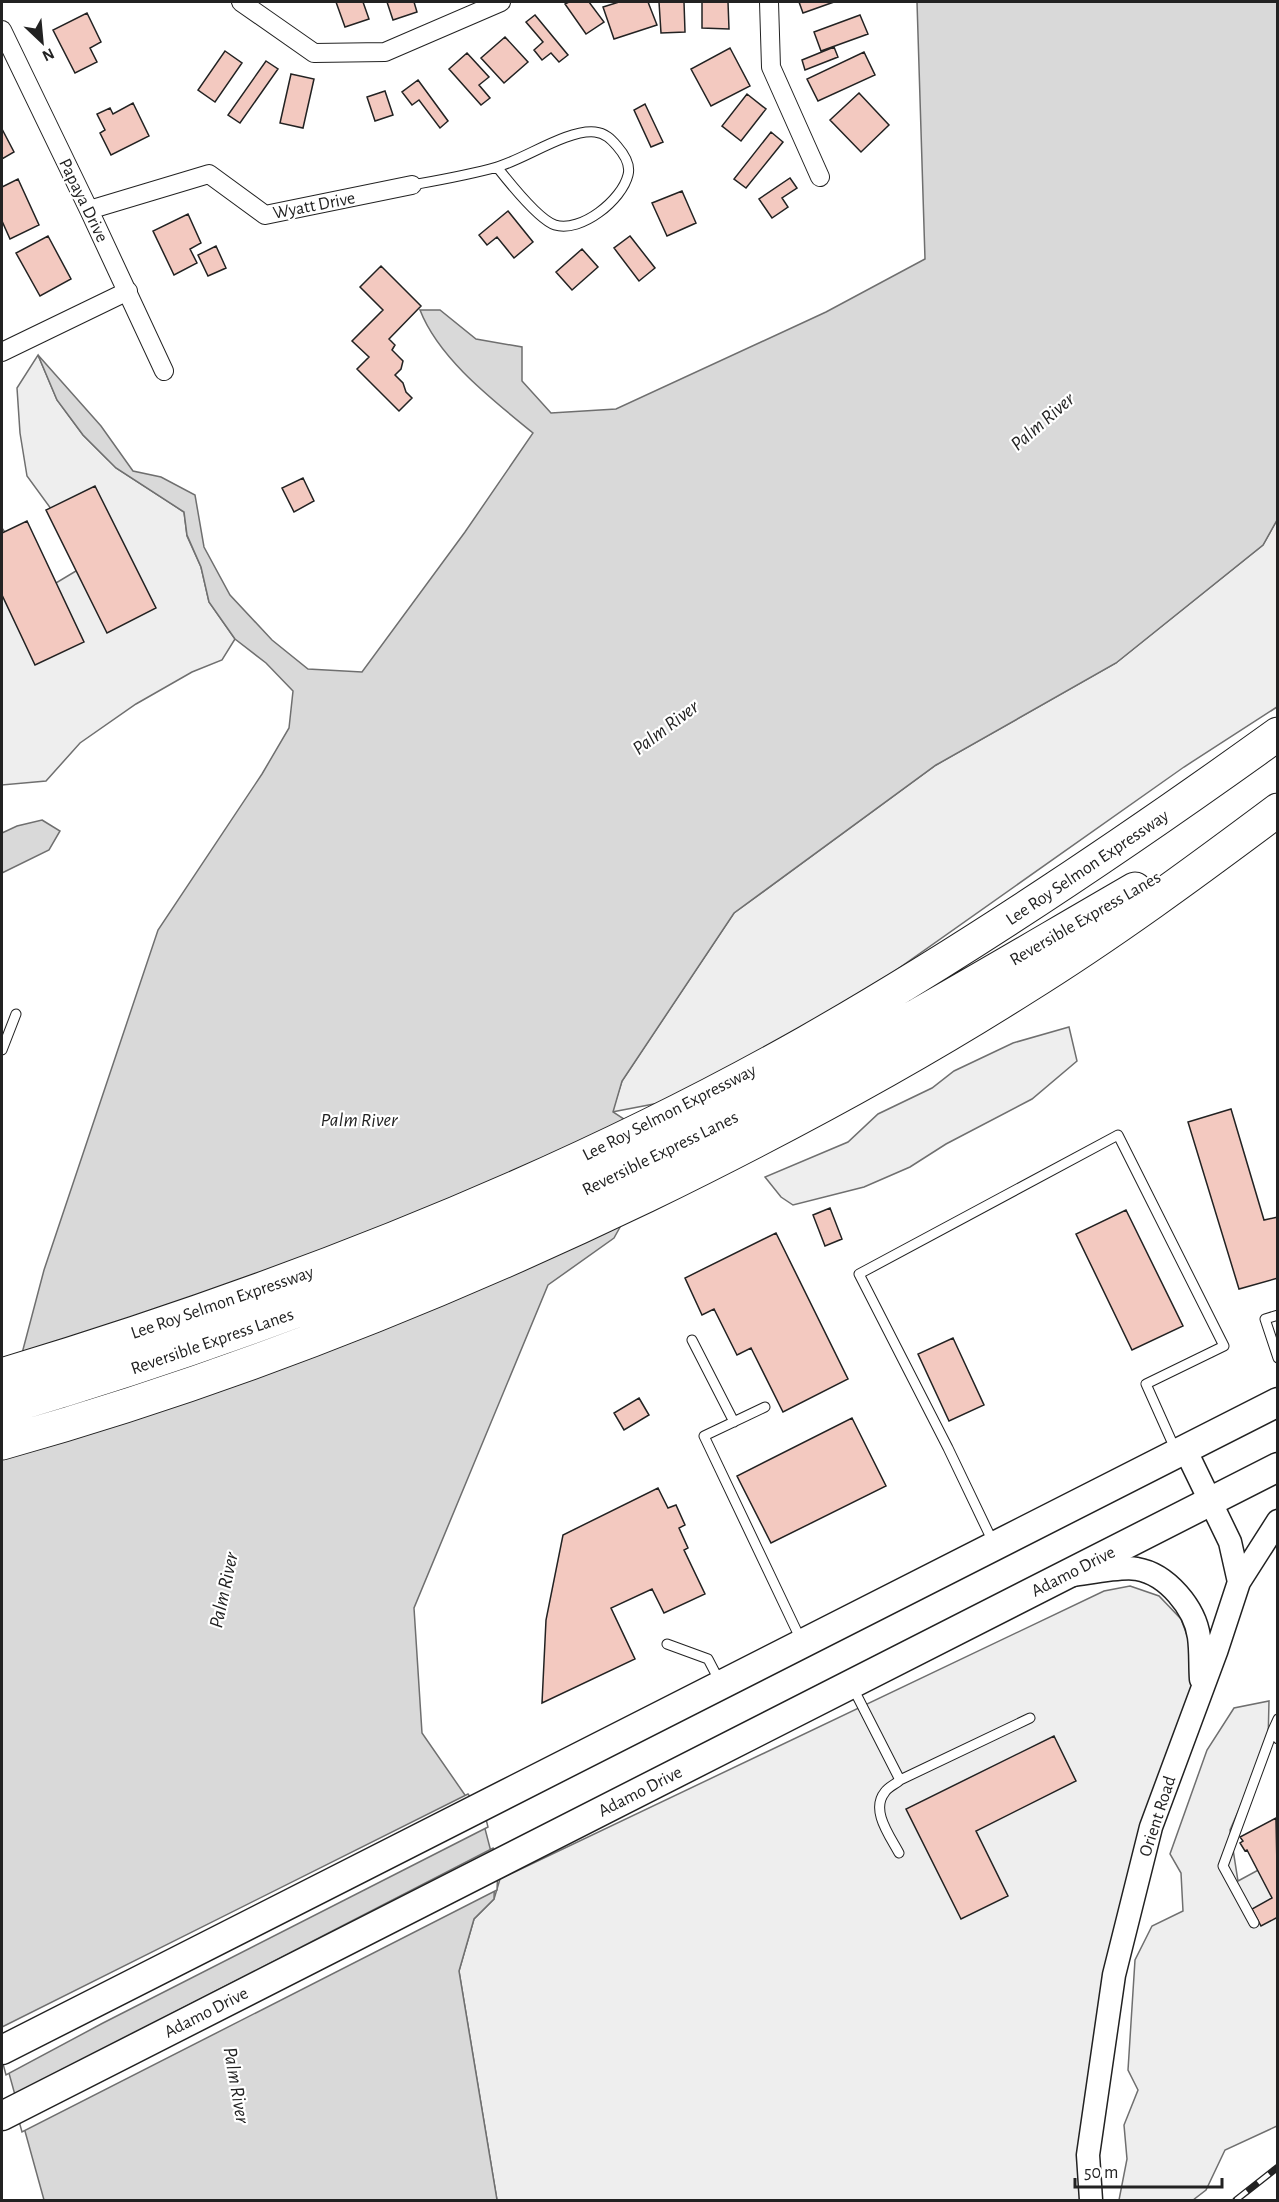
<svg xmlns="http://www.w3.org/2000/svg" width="1279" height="2202" viewBox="0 0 1279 2202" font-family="'Alegreya Sans',sans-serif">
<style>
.green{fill:#eee;stroke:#6f6f6f;stroke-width:1.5}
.water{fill:#d9d9d9;stroke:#6f6f6f;stroke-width:1.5}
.pier{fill:#fff;stroke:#6f6f6f;stroke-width:1.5}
.building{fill:#f3c9c0;stroke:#222;stroke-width:1.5}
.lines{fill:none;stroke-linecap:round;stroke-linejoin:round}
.service-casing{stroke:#222;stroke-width:11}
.minor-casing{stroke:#222;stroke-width:20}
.tertiary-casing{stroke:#222;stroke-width:25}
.primary-casing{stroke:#222;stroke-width:31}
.motorway-casing{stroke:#222;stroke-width:35}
.service{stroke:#fff;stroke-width:9}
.minor{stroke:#fff;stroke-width:18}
.tertiary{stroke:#fff;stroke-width:22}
.primary{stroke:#fff;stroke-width:28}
.motorway{stroke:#fff;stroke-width:33}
.rail-casing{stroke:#222;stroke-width:7}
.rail{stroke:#fff;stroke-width:4.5;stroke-dasharray:14;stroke-linecap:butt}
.labels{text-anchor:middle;stroke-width:4.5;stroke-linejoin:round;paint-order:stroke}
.street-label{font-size:18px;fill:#222;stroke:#fff}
.water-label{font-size:20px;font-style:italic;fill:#222;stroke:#fff}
</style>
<rect width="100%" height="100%" fill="#fff"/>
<!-- green -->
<path class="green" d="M38,355L57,400L83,435L116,468L184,512L187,536L201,567L209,602L235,639L222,660L192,672L136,704L80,743L46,781L2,785V528L46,589L76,571V543L27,476L20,433L17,388Z
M1277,520V707L1184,767L892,973L748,1060L659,1103L612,1112L622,1081L734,913L936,765L1116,663L1263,545Z
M1069,1027L1077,1061L1032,1099L946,1144L910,1167L864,1187L793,1205L781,1197L765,1177L848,1142L878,1114L932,1088L954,1071L1013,1043Z
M1130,1586L1159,1596L1181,1619L1198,1665L1128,1906L1080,2200H497L459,1971L474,1919L494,1899L500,1879L1104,1591Z
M1269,1701L1268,1743L1230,1830L1238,1881L1277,1860V2126L1225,2150L1206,2190L1193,2200H1119L1127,2159L1124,2125L1138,2090L1128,2070L1135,1960L1152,1926L1183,1911L1181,1873L1170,1854L1207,1750L1234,1708Z"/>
<!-- water -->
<path class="water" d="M917,2H1277V520L1263,545L1116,663L936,765L734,913L622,1081L613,1112L653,1138L641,1189L614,1238L548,1285L414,1608L422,1733L483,1821L495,1867L494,1899L474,1919L459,1971L497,2200H44L2,2048V1429L44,1270L158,930L262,774L289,728L293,691L266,663L235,639L209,602L201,567L187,535L184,512L116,468L83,435L57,400L38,355L101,426L133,471L161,477L195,495L204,547L230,595L272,640L308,669L362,672L465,532L533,433C493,400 439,359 420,310H440L476,339L522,347V381L551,413L616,409L826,312L925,259Z
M42,820L60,831L49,850L2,873V833L17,826Z"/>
<!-- pier -->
<path class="pier" d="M468,1794L486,1819L488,1827L103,2023L6,2075L2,2060V2027Z
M493,1848L498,1867L497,1890L22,2132L12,2096Z"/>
<!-- building -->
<path class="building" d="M336,2H363L369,19L345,27Z
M387,2H414L417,12L393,20Z
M569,2H589L604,22L586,34L565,4Z
M619,2H648L657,25L614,39L603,7Z
M659,2H684L685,32L661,33Z
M702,2H728L729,29L702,28Z
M799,2H834L803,13Z
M87,13L101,42L90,48L97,62L75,73L53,30Z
M535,15L568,55L559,62L551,53L542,60L534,50L543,42L526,22Z
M860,15L868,34L821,51L814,32Z
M505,37L528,62L504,83L481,58Z
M834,47L838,57L805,70L802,60Z
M730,48L750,86L711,106L691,69Z
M225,51L242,63L215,102L198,90Z
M864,52L875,75L818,101L807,79Z
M467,53L489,77L479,85L490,98L481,105L449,69Z
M266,61L278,69L240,123L228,115Z
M291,74L314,79L303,128L280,123Z
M418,80L448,121L440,128L419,100L412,105L402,92Z
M385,91L393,115L375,121L367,97Z
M859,93L889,125L861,152L830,120Z
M747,94L766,109L741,141L722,126Z
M133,103L149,136L111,155L100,133L105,130L97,114L110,108L113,114Z
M645,104L663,142L651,147L634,110Z
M2,129L14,152L2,159Z
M771,132L783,142L746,188L734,179Z
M790,178L797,188L782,198L788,207L772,218L759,199Z
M18,179L39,225L10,239L2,221V187Z
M682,191L696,223L667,236L652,203Z
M508,211L533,242L514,258L497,237L487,245L479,235Z
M188,214L201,243L190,249L197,263L174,275L153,231Z
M48,236L71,279L40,296L16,253Z
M630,236L655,268L639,281L614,248Z
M216,246L226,268L208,276L198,255Z
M582,249L598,267L572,290L556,272Z
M381,266L421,306L389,339L395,345L392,350L403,361L401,369L395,375L403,383L406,392L412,398L399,411L357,369L369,357L352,341L383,310L360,287Z
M303,478L314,501L294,512L282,488Z
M95,486L156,608L107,633L46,510Z
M27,521L84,642L35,665L2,595V533Z
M1231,1109L1264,1220L1278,1217V1278L1239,1289L1188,1122Z
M830,1208L842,1239L825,1246L813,1215Z
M1126,1210L1183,1326L1132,1350L1076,1234Z
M776,1233L848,1379L783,1412L751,1348L737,1355L714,1309L702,1315L685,1278Z
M953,1338L984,1405L949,1421L918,1354Z
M639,1398L649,1415L624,1430L614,1413Z
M852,1418L886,1486L771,1543L737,1476Z
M658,1488L668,1508L676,1505L685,1525L679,1528L688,1548L684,1550L705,1594L664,1613L652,1589L611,1608L635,1659L542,1703L546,1620L563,1535Z
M1054,1736L1076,1781L976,1831L1008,1896L961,1919L906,1809Z
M1276,1818L1278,1917L1261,1926L1252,1909L1272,1898L1247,1850L1245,1851L1240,1843L1243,1841L1240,1837Z"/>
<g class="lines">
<defs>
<path id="service" d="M412,185C440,180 469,175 497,167C525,159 568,129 595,132C605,133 611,139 617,146C624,154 631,164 628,175C622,200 581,233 555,225C539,220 508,181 497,167
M2,1050L16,1014
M1278,1315L1265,1319L1278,1358
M692,1340L734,1422
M765,1407L704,1436L801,1640
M993,1542L948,1448L859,1274L1118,1135L1224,1346L1146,1384L1176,1451
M667,1644L708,1659L720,1682
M852,1686L900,1780L1030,1718
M1278,1719L1273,1730L1278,1739
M899,1853C890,1836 870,1810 885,1792C888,1787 896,1784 900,1780
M1254,1923L1223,1866L1273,1730"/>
<path id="minor" d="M241,2L314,53L385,52L501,2
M769,2L771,67L820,177
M2,30L89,210L164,371
M89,210L209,174L265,215L412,185
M2,352L128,291"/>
<path id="tertiary" d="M1073,1575C1089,1573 1123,1566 1137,1569C1167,1574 1195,1608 1199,1637C1201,1651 1200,1665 1201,1679
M1239,1582L1278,1521
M1091,2200L1088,2155L1114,1975L1151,1827L1216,1652L1239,1582L1230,1542L1185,1449"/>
<path id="primary" d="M2,2050L1278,1402
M2,2116L1278,1467"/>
<path id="motorway" d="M2,1375C280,1291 554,1185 807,1042C970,949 1125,844 1278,734
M2,1409C225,1343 443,1261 652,1158C817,1077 976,981 1135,889
M2,1443C224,1381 438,1296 646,1196C775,1133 903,1065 1024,988C1111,934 1195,872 1278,810"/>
</defs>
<!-- service casing -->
<use href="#service" class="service-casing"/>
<!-- minor casing -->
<use href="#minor" class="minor-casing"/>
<!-- tertiary casing -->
<use href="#tertiary" class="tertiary-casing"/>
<!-- primary casing -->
<use href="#primary" class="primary-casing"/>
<!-- motorway casing -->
<use href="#motorway" class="motorway-casing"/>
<!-- service -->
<use href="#service" class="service"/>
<!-- minor -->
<use href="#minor" class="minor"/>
<!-- tertiary -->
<use href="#tertiary" class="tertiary"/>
<!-- primary -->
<use href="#primary" class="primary"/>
<!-- motorway -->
<use href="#motorway" class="motorway"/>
<defs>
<path id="rail" d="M1236,2200L1278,2167"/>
</defs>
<!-- rail casing -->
<use href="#rail" class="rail-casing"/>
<!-- rail -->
<use href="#rail" class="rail"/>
</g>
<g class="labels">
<!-- street labels -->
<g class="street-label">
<text transform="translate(84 200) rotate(64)" y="6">Papaya Drive</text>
<text transform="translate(314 205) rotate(-11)" y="6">Wyatt Drive</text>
<text transform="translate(1087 867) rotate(-34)" y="6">Lee Roy Selmon Expressway</text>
<text transform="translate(1085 918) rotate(-30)" y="6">Reversible Express Lanes</text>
<text transform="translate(669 1112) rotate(-27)" y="6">Lee Roy Selmon Expressway</text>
<text transform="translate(660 1153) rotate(-26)" y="6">Reversible Express Lanes</text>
<text transform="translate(222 1302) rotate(-19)" y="6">Lee Roy Selmon Expressway</text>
<text transform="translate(212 1341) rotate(-19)" y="6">Reversible Express Lanes</text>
<text transform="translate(1073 1571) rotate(-27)" y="6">Adamo Drive</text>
<text transform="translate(640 1791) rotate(-27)" y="6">Adamo Drive</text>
<text transform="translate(1157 1816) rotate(-72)" y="6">Orient Road</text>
<text transform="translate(206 2012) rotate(-27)" y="6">Adamo Drive</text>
</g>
<!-- water labels -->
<g class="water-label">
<text transform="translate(1042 421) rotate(-41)" y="7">Palm River</text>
<text transform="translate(665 727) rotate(-37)" y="7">Palm River</text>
<text x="359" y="1126">Palm River</text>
<text transform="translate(223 1590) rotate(-78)" y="7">Palm River</text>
<text transform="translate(237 2085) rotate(80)" y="7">Palm River</text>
</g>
</g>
<!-- border -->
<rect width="1279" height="2202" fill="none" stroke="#222222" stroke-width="6"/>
<!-- north arrow -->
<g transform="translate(42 42) rotate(154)" stroke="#ffffff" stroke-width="4.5" paint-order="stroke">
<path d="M0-4.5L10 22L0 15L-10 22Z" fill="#222222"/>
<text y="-9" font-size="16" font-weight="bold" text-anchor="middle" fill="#222222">N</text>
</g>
<!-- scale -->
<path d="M1075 2178v9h147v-9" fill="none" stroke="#222222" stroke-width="3"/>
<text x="1084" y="2178" font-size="18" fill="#222222" stroke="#ffffff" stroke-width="4.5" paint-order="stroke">50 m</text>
</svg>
